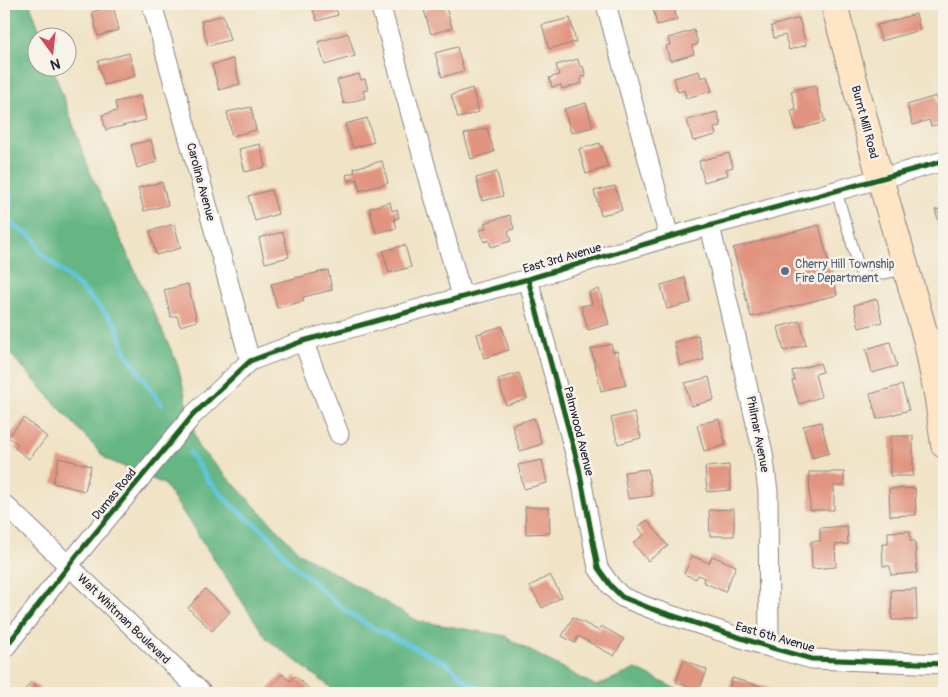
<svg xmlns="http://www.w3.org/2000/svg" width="948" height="697" viewBox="0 0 948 697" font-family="Pangolin,sans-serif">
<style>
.forest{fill:#65b683;stroke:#446c5f}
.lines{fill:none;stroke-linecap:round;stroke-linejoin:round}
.stream{stroke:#5fc5dc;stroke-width:5}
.building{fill:#e1947f}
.service-casing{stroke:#898280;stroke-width:12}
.minor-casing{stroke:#898280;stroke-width:21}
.secondary-casing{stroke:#898280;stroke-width:28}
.service{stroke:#fff;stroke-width:10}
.minor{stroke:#fff;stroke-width:19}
.secondary{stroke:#fde5c5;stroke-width:26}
.cycleway-casing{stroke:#f7f3e8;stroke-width:8}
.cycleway{stroke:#1b5e20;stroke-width:5}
.service-dot{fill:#5c6f8a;stroke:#f7f3e8;stroke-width:2}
.labels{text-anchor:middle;stroke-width:5;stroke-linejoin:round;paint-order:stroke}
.street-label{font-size:12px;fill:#22223b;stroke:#f7f3e8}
.service-label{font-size:12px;fill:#4e5e75;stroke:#f7f3e8;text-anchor:start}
</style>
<rect width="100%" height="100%" fill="#f7f3e8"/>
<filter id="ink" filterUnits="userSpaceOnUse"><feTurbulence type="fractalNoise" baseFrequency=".02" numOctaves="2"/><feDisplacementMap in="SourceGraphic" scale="10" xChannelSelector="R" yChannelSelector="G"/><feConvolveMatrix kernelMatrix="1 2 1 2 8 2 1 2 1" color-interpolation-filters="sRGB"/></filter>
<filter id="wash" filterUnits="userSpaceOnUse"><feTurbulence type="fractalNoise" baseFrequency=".0096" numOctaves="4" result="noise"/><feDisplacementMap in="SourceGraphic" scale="20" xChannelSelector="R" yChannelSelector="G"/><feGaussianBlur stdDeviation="1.12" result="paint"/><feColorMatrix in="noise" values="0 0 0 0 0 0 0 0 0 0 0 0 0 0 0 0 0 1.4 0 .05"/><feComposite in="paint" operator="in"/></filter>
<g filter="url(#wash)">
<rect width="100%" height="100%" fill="#f0e3c6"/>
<!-- forest -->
<path class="forest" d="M4,4H30L42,37L38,38V68H53L90,172L177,363L198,447L301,554L418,621L506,636L514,642L596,686L636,669L684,693H338L267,639L164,484L106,459L4,347Z"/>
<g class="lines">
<!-- stream -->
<path class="stream" d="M4,169L11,198L9,216L11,222L15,227L32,236L35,239L41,253L81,288L116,324L126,353L161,404
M190,453L208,480L230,504L269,535L288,560L343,609L371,627L447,663L468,683L490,693"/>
</g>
<g id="blocks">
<!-- building -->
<path class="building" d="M311,4H334L338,15L317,21Z
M445,4L452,28L431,34L424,10Z
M652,4H673L677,20L657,25Z
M113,6L119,30L98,36L92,12Z
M916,14L920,30L881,41L877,25Z
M223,15L230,40L208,46L201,21Z
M570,18L576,42L549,49L542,25Z
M799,18L806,45L789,50L785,35L774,38L771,26Z
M694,30L698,44L692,46L694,54L670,61L666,46L670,45L668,38Z
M348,33L355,56L325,65L318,42Z
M457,47L464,71L442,77L435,53Z
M129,53L135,76L104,85L98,61Z
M233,59L240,84L219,90L212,65Z
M578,59L580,67L583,66L586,76L581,77L582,83L562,89L561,85L552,87L549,78L559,75L556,65Z
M699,71L701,78L707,76L712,91L686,98L684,90L678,92L674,78Z
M359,74L361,80L365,79L368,90L363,91L365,98L344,104L337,80Z
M815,85L825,122L796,130L791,111L796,110L791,91Z
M472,88L479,112L458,118L451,95Z
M140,96L146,120L106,130L102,115L117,111L115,102Z
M936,96L944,123L931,126L929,120L913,125L907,105Z
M586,103L593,127L571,133L564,109Z
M251,107L256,130L232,136L227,112Z
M717,112L721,126L714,128L716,135L693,141L687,120Z
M367,118L374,142L353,148L345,124Z
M487,128L494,152L471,159L464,134Z
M151,140L157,162L137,168L131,145Z
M600,143L608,167L586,174L579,149Z
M260,144L265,167L245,172L239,149Z
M729,153L733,167L726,169L728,175L704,182L699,161Z
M382,161L388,183L360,191L357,179L348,181L346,175L355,172L354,168Z
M497,172L503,196L482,201L476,178Z
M162,182L168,205L144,211L138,188Z
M615,186L622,210L601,215L594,191Z
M271,190L278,214L255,221L248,196Z
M390,202L392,211L397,209L399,218L394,219L397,228L376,233L369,208Z
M944,208V237L935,210Z
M510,215L514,229L508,231L511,241L491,247L489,240L484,242L480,230L486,228L484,223Z
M174,224L181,248L156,255L150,231Z
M819,225L837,295L751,317L733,248Z
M283,232L289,257L265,263L259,238Z
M405,245L411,267L389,273L383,251Z
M328,270L332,290L303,297L304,301L277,308L271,284Z
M685,278L691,303L667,309L661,285Z
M188,284L197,321L180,326L177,316L171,317L164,290Z
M599,289L609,324L588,330L581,306L592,304L589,292Z
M877,299L882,322L859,328L854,305Z
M800,321L806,345L784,351L778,327Z
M502,326L509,350L484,358L477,334Z
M698,335L704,360L680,366L674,342Z
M890,342L897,366L872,373L866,349Z
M611,344L613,352L617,351L626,385L601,391L591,349Z
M820,363L823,372L815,374L821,397L799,404L792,381L795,380L792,371Z
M519,373L527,399L506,405L498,379Z
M709,377L714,400L691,406L685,383Z
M902,385L909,410L877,419L870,394Z
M634,412L641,438L618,444L611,418Z
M24,418L47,437L29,459L15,448L18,444L8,437Z
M534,418L542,444L520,451L512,425Z
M719,419L726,445L704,451L697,425Z
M821,422L829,453L812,458L803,426Z
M890,436H913V476H890Z
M59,458L91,466L85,491L53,483Z
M542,460L547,483L524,489L518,465Z
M729,465L731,490L707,492L705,467Z
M648,469L652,496L628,499L624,472Z
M809,472H844V486H834V510H810Z
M915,488L916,515L890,516L889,489Z
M525,507H549L550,533L526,534Z
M734,509V536H710L709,510Z
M647,520L668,546L648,561L633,543L644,535L638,527Z
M847,526L848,544L835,545L836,567L812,569L811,541H820V528Z
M910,531V541H915L917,573L891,575L890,566H883L882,544H888V532Z
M692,556L709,563L712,556L736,566L725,592L703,582L704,578L698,575L696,579L684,574Z
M550,575L562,597L542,608L530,586Z
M205,589L230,612L212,631L188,608Z
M916,589L917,620H892L891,590Z
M573,617L599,631L601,626L624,639L614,656L578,636L575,643L562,636Z
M684,660L707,670L699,691L676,682Z
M282,674L290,681L295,676L314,693H276L269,688Z
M732,678L784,693H728Z
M31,682L46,693H22Z"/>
</g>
</g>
<g filter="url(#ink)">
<use href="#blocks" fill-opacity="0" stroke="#898280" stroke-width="1"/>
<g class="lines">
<defs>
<path id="service" d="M836,190L862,278L906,269"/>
<path id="minor" d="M152,4L250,361
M380,4L462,296
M606,4L669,237
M710,226L763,453L768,492L769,647
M528,279L579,468L598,568L611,586L622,597L652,609L769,647L812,659L944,664
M303,341L339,434
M4,504L202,693
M4,649L77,555L193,415L250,361L303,341L528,279L669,237L944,161"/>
<path id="secondary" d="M834,4L880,178L927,342L938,399L944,445"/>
</defs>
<!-- service casing -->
<use href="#service" class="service-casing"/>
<!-- minor casing -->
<use href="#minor" class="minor-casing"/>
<!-- secondary casing -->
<use href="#secondary" class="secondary-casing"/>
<!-- service -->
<use href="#service" class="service"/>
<!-- minor -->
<use href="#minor" class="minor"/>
<!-- secondary -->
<use href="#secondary" class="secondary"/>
<defs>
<path id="cycleway" d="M528,279L579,468L598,568L611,586L622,597L652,609L769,647L812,659L944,664
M4,649L77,555L193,415L250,361L303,341L528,279L669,237L944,161"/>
</defs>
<!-- cycleway casing -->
<use href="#cycleway" class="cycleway-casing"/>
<!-- cycleway -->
<use href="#cycleway" class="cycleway"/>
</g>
</g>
<!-- markers -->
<circle class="service-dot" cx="785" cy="271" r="5"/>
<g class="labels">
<!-- street labels -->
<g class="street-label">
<text transform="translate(865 122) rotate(75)" y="4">Burnt Mill Road</text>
<text transform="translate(201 182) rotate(75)" y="4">Carolina Avenue</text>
<text transform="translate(562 258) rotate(-16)" y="4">East 3rd Avenue</text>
<text transform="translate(579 431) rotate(76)" y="4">Palmwood Avenue</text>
<text transform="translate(758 434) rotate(79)" y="4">Philmar Avenue</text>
<text transform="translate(114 494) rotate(-51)" y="4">Dumas Road</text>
<text transform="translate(124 619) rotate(44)" y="4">Walt Whitman Boulevard</text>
<text transform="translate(775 637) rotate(16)" y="4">East 6th Avenue</text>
</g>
<!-- service labels -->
<g class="service-label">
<text x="795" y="268">Cherry Hill Township<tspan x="795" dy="14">Fire Department</tspan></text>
</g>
</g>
<!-- margin -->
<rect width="948" height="697" fill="none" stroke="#f7f3e8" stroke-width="20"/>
<!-- north arrow -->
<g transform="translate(52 52) rotate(165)"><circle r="24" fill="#f7f3e8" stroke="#a29fa3"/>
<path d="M0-4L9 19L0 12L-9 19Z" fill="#d1495b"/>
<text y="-8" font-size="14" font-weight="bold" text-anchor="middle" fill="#22223b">N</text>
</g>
</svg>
